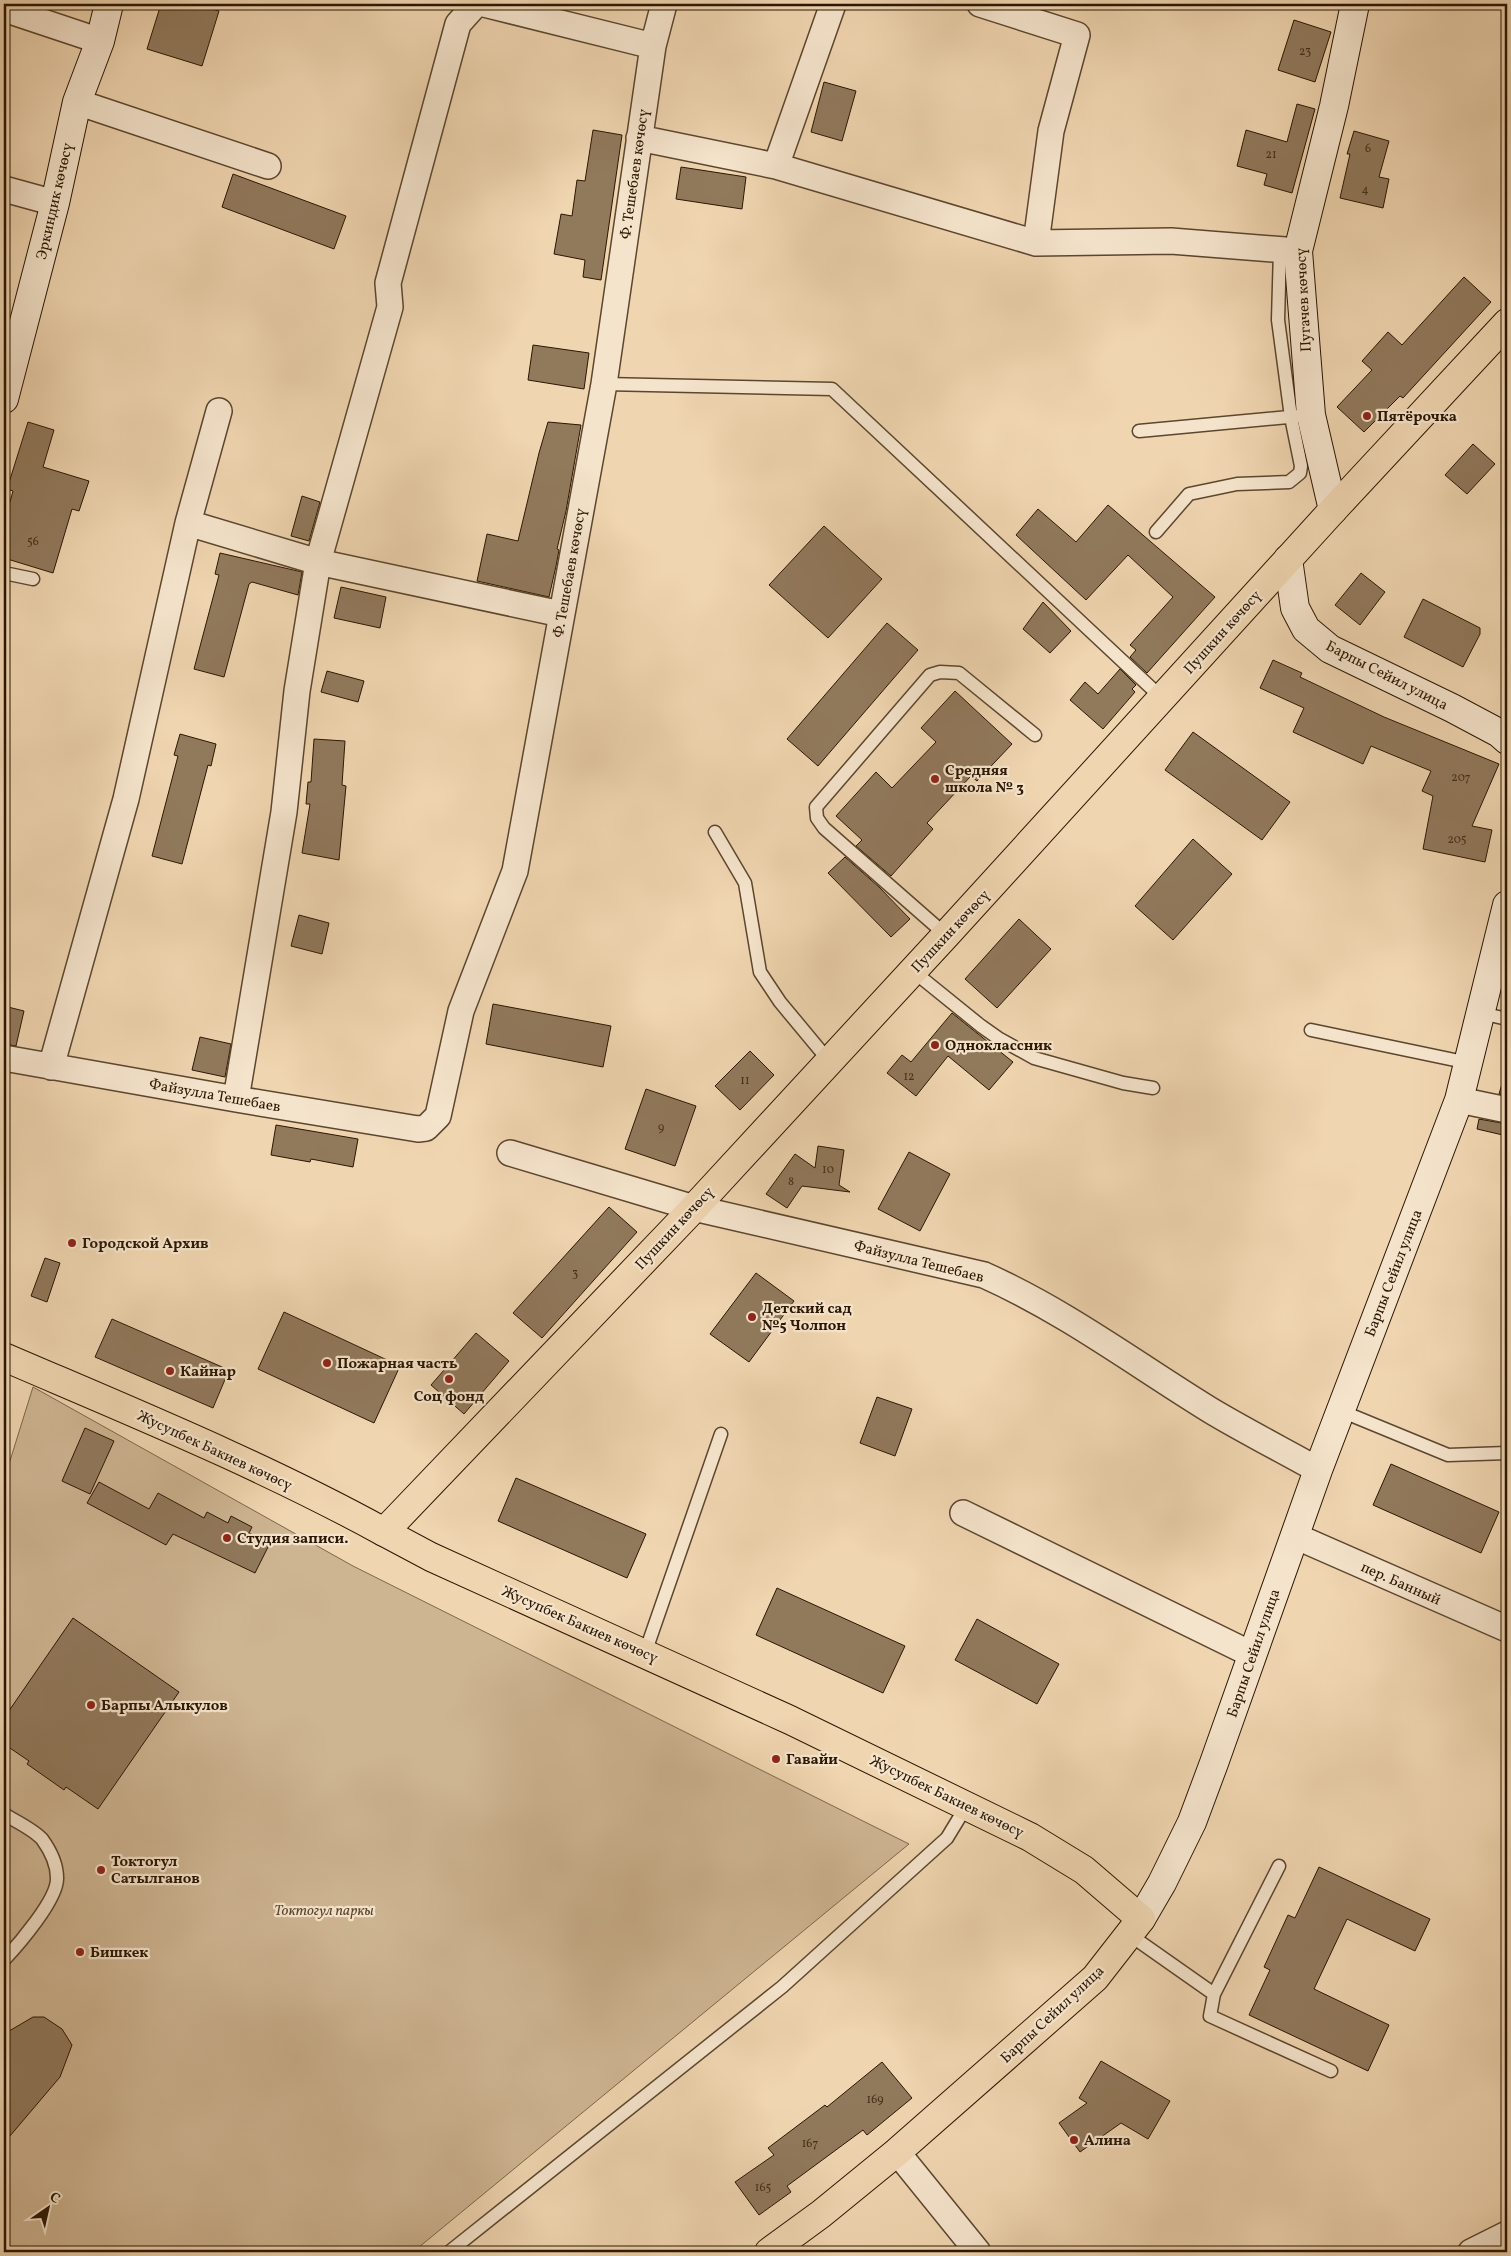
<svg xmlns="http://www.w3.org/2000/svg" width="1511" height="2256" viewBox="0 0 1511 2256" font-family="Vollkorn,serif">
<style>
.green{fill:#ceb592;stroke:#7c664a}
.building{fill:#91795c;stroke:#2b1602}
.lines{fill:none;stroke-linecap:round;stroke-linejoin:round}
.service-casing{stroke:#5c462e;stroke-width:15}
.minor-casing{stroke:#5c462e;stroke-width:28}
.secondary-casing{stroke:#2b1602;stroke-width:30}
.primary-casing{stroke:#2b1602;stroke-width:30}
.trunk-casing{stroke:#2b1602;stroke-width:30}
.service{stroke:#f5e4cc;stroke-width:12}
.minor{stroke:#f5e4cc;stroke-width:25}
.secondary{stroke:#f5e4cc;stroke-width:28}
.primary{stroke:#efd5b0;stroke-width:28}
.trunk{stroke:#efd5b0;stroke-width:28}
.poi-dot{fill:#8f2418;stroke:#f5e4cc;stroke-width:2}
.labels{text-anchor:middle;stroke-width:4.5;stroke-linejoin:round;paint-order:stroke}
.number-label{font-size:12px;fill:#442f18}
.street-label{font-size:15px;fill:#2b1602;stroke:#f5e4cc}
.poi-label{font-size:15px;font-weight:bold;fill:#2b1602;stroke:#f5e4cc;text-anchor:start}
.park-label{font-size:15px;font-style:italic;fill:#5c462d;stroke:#f5e4cc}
</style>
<rect width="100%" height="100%" fill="#efd5b0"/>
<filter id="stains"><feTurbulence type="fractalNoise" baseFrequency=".004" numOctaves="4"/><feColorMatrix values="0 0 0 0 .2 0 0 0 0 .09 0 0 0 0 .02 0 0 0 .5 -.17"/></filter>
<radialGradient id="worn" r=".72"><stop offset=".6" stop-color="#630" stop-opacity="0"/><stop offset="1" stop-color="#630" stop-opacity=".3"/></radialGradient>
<!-- green -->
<path class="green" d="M33,1387L353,1566L909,1844L413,2252H8L4,2249V1480Z"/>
<!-- building -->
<path class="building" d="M161,4H196L219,11L202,66L147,49Z
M1294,20L1331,32L1315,82L1278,70Z
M824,82L856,91L842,141L811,132Z
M1297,104L1315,109L1292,193L1264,185L1267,174L1237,166L1246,130L1287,142Z
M593,130L622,135L601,280L583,277L585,260L554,254L561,214L572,216L577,180L585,181Z
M1354,131L1389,141L1379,177L1389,179L1383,208L1340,198L1350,154H1347Z
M681,167L746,177L742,209L676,199Z
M233,174L346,216L334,249L222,207Z
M1464,277L1491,302L1403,398L1400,396L1364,432L1337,407L1372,370L1362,361L1388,332L1402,345Z
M533,345L589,353L584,389L528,380Z
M28,422L54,430L43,467L89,481L79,511L72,509L53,573L4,558V523L13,491L7,489Z
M548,422L581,425L566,511L557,549L559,550L556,566L549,597L477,581L487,534L518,541L539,453Z
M1473,444L1495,464L1467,494L1445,475Z
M302,496L320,502L309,541L291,536Z
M1108,505L1215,597L1147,673L1130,657L1136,650L1130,645L1173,597L1128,555L1086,600L1016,535L1038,509L1076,542Z
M824,526L882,579L828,638L769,585Z
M220,553L302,572L298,595L252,582L249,584L224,677L194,669L219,575L215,574Z
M1361,573L1385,592L1360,625L1335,605Z
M341,587L386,597L380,628L334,618Z
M1423,599L1480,628V634L1463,667L1404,637Z
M1043,602L1071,631L1050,653L1023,629Z
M887,623L918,650L818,766L787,739Z
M1273,660L1302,673L1300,677L1384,717L1499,764L1472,826L1492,830L1485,862L1423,849L1433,796L1422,791L1431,771L1371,746L1363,764L1293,732L1304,708L1260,688Z
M1120,669L1136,685L1132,689L1135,692L1103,729L1070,700L1085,682L1098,694Z
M327,671L364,681L358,702L321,692Z
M955,691L1012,744L977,781L971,776L927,823L933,829L891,876L856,846L862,840L836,816L876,772L892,788L936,742L921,728Z
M1193,732L1290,802L1262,840L1165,770Z
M180,734L216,744L211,766L208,765L182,864L152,856L178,756L174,755Z
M314,739L345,741L342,785L346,786L339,860L302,853L310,804H306L308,782H311Z
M1193,839L1232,874L1173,940L1135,906Z
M845,857L879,887L910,919L891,937L828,873Z
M299,915L329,923L322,954L291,946Z
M1019,919L1051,949L997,1008L965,979Z
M493,1004L611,1026L603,1067L486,1044Z
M4,1006L24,1011L16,1046L4,1044Z
M952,1013L1013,1062L989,1090L948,1056L916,1096L887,1073L902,1055L911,1062Z
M200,1037L231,1044L225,1077L192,1070Z
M750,1051L774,1075L740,1110L715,1086Z
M1502,1084L1507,1085V1095L1499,1094Z
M646,1089L696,1106L675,1166L625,1149Z
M1479,1119L1507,1124V1136L1477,1129Z
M276,1125L358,1139L353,1167L311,1159L310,1162L271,1155Z
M818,1146L844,1150L839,1185L850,1192L802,1186L787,1208L766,1194L795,1154L815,1168Z
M909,1152L950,1174L920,1231L878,1209Z
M609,1207L637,1232L542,1338L513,1313Z
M45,1258L60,1263L47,1302L31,1296Z
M756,1273L794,1301L749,1362L710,1334Z
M284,1312L400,1366L374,1423L258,1369Z
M112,1319L229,1370L213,1408L95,1357Z
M476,1333L509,1361L464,1414L431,1385Z
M877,1397L912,1409L895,1456L860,1443Z
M85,1428L114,1441L90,1494L62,1481Z
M1391,1464L1499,1512L1481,1553L1373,1505Z
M516,1478L646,1534L627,1578L498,1521Z
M99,1482L149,1509L158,1493L204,1518L207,1512L228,1523L231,1516L252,1527L249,1533L270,1543L255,1573L173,1534L166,1545L87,1503Z
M777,1588L905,1646L883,1693L756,1635Z
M73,1618L179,1692L98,1809L66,1787L64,1790L27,1764L29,1761L4,1744V1718Z
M977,1619L1059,1664L1037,1704L955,1660Z
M1319,1867L1430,1919L1415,1951L1347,1919L1314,1989L1389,2025L1368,2071L1249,2015L1270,1970L1264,1967L1288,1915L1295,1918Z
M33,2017H44L62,2029L72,2045L60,2077L4,2143V2034Z
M1101,2061L1170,2101L1148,2139L1121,2123L1080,2152L1059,2123L1087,2103L1079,2098Z
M882,2062L912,2098L867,2135L863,2130L787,2186L791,2192L759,2215L735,2182L774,2155L768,2148L825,2105L827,2107Z"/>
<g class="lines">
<defs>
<path id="service" d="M604,384L832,389L1163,699
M1139,431L1299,416
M1156,532L1189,494L1237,484L1289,482L1300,473L1301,466L1291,417L1278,320L1280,250
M4,573L33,579
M715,832L745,883L760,972L780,1002L829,1061
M946,935L824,828L817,818L816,807L930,675L940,672L959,673L1035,735
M913,971L981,1026L998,1038L1034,1058L1123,1083L1153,1088
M1481,1013L1507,1019
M1311,1030L1469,1063
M1341,1411L1448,1455L1507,1453
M645,1653L721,1434
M4,1814C15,1821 33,1829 42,1839C50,1850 57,1864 57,1878C58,1899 18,1945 4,1960
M1130,1935L1214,1994L1210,2016L1331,2071
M1214,1994L1279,1866
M449,2252L782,1987L947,1838L967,1805"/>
<path id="minor" d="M484,4L653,46
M980,4L1077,35L1051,131L1036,243
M4,9L100,41
M77,102L268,166
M639,138L776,166L1036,243L1171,241L1298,251
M776,166L833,4
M4,189L55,203
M188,523L318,562L561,614
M4,1058L236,1099L418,1129L426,1128L438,1116L461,1011L515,871L604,384L653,46L664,4
M51,1067L126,799L188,523L219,411
M236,1099L284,812L297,691L318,562L390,307L388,283L458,24L476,4
M1459,1100L1507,1110
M510,1153L694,1208L984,1275C1067,1312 1138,1366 1215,1413C1249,1433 1284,1451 1318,1470
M963,1513L1253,1655
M1295,1536L1507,1629
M897,2152L978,2252
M1471,2252L1507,2234"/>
<path id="secondary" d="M4,399L55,203L77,102L100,41L109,4
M1333,510L1311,415L1298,251L1334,106L1355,4
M1288,559L1295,608L1306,629L1330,649L1452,708L1499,733L1507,740
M1141,1919L1162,1883L1192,1822L1214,1763L1318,1470L1459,1100L1507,905"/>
<path id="primary" d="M384,1532L431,1557L790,1720L1030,1837L1084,1870L1141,1919L1095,1978L897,2152L821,2214L769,2252"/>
<path id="trunk" d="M4,1357C132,1412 262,1465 384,1532L694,1208L946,935L1333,510L1507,323"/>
</defs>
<!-- service casing -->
<use href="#service" class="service-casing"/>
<!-- minor casing -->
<use href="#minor" class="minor-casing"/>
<!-- secondary casing -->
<use href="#secondary" class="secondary-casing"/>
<!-- primary casing -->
<use href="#primary" class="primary-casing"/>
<!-- trunk casing -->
<use href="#trunk" class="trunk-casing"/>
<!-- service -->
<use href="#service" class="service"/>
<!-- minor -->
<use href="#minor" class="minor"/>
<!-- secondary -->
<use href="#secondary" class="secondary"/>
<!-- primary -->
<use href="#primary" class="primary"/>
<!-- trunk -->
<use href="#trunk" class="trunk"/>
</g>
<!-- markers -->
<g class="poi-dot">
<circle cx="1367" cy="416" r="5"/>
<circle cx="935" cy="779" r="5"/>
<circle cx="935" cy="1045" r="5"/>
<circle cx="72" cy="1243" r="5"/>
<circle cx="752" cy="1317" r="5"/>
<circle cx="327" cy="1363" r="5"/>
<circle cx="170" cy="1371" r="5"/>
<circle cx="449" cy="1379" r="5"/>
<circle cx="227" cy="1538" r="5"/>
<circle cx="91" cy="1705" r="5"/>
<circle cx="776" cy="1759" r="5"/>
<circle cx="101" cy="1870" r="5"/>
<circle cx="80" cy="1952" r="5"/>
<circle cx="1074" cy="2140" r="5"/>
</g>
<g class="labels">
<!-- number labels -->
<g class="number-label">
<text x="1305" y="55">23</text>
<text x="1368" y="152">6</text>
<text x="1271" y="158">21</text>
<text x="1365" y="193">4</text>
<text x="33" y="545">56</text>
<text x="1461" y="781">207</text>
<text x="1457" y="843">205</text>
<text x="909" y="1080">12</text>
<text x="745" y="1084">11</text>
<text x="661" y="1131">9</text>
<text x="828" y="1173">10</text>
<text x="791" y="1185">8</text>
<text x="575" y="1277">3</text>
<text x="875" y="2103">169</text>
<text x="810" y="2147">167</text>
<text x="763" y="2191">165</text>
</g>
<!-- street labels -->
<g class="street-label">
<text transform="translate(634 174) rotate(-82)" y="5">Ф. Тешебаев көчөсү</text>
<text transform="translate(54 201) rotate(-77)" y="5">Эркиндик көчөсү</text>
<text transform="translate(1303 300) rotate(-93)" y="5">Пугачев көчөсү</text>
<text transform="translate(569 573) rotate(-80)" y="5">Ф. Тешебаев көчөсү</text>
<text transform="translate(1222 632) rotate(-48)" y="5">Пушкин көчөсү</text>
<text transform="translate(1387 675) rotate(27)" y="5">Барпы Сейил улица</text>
<text transform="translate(950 931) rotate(-47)" y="5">Пушкин көчөсү</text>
<text transform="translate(215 1095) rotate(10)" y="5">Файзулла Тешебаев</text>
<text transform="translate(674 1228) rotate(-47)" y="5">Пушкин көчөсү</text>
<text transform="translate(919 1261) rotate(14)" y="5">Файзулла Тешебаев</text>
<text transform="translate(1393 1273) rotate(-69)" y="5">Барпы Сейил улица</text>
<text transform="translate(215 1450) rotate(25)" y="5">Жусупбек Бакиев көчөсү</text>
<text transform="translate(1401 1583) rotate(24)" y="5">пер. Банный</text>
<text transform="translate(580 1624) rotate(24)" y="5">Жусупбек Бакиев көчөсү</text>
<text transform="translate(1253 1653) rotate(-71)" y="5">Барпы Сейил улица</text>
<text transform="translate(947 1796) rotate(26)" y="5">Жусупбек Бакиев көчөсү</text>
<text transform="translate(1052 2014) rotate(-43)" y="5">Барпы Сейил улица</text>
</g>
<!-- poi labels -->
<g class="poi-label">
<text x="1377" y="421">Пятёрочка</text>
<text x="945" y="775">Средняя<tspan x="945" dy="17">школа № 3</tspan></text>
<text x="945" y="1050">Одноклассник</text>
<text x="82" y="1248">Городской Архив</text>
<text x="762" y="1313">Детский сад<tspan x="762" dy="17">№5 Чолпон</tspan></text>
<text x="337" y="1368">Пожарная часть</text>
<text x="180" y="1376">Кайнар</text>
<text x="449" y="1401" text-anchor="middle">Соц фонд</text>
<text x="237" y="1543">Студия записи.</text>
<text x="101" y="1710">Барпы Алыкулов</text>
<text x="786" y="1764">Гавайи</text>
<text x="111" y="1866">Токтогул<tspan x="111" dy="17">Сатылганов</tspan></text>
<text x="90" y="1957">Бишкек</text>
<text x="1084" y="2145">Алина</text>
</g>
<!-- park labels -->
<g class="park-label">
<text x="324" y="1915">Токтогул паркы</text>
</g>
</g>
<!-- margin -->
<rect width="1511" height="2256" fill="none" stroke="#efd5b0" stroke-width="20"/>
<rect x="5" y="5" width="1501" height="2246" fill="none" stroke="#2b1602" stroke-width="2.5"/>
<rect x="10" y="10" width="1491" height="2236" fill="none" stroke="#2b1602"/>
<!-- north arrow -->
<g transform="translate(48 2208) rotate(34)" stroke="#f5e4cc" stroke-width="4" paint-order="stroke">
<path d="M0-4L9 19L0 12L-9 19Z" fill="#2b1602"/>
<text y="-8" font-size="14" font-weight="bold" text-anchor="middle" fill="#2b1602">С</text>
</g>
<rect width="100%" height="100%" filter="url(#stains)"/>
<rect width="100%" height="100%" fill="url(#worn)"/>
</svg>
